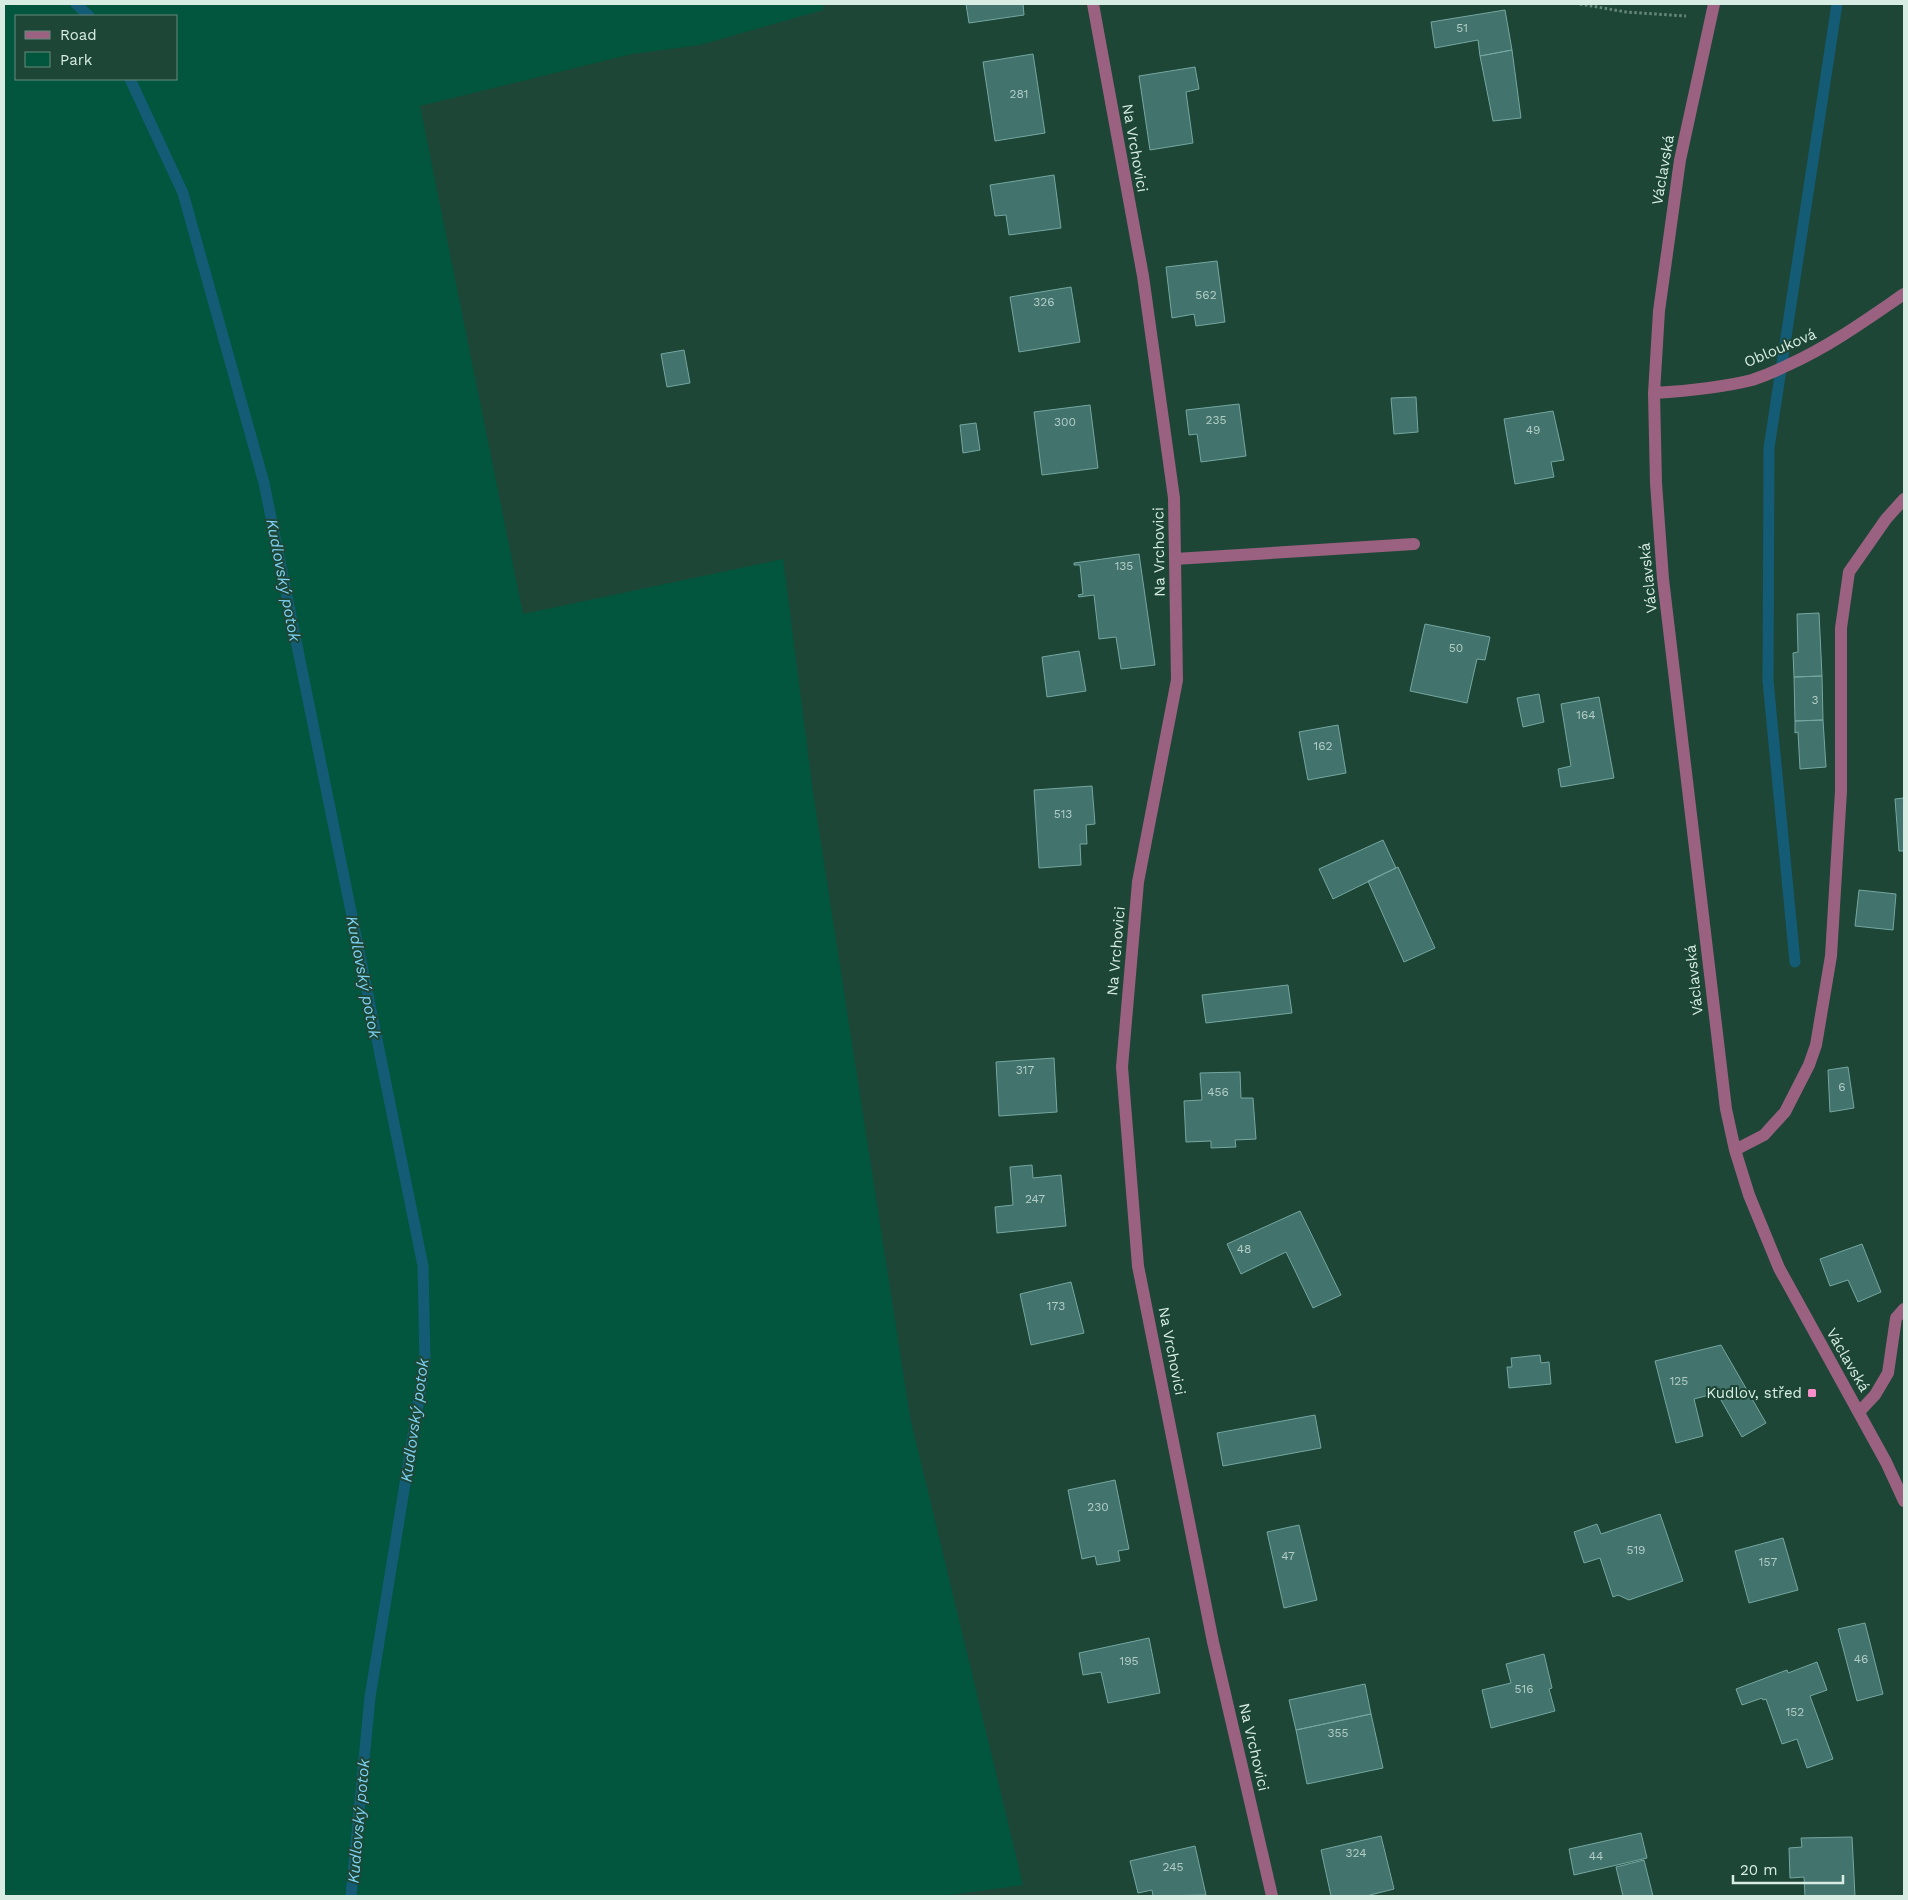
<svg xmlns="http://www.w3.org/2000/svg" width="1908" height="1900" viewBox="0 0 1908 1900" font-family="'Work Sans',sans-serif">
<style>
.green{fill:#02563e;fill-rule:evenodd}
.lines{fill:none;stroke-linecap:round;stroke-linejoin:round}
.stream{stroke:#145c75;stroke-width:11}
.building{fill:#42736d;stroke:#75a7a1}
.path{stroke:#66877a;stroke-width:3;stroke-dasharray:2.5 2.5;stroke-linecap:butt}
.minor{stroke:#9b6180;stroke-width:12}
.poi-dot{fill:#f98fca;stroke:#1d4636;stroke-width:2}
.labels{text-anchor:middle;stroke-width:4;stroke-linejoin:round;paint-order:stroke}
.number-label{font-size:12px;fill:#b2cec6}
.street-label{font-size:15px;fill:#d7ede3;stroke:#1d4636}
.poi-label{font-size:15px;fill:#d7ede3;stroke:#1d4636;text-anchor:end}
.water-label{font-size:16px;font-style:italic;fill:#7dd2f5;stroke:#1d4636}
</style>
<rect width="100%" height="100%" fill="#1d4636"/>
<!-- green -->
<path class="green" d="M4,4H823V10L700,45L632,54L420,106L523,614L783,559L813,792L910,1417L1023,1885L943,1896H4ZM176,16V79H16V16Z"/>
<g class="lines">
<!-- stream -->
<path class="stream" d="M76,4L89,16
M130,79L183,193L264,483L423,1266L425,1362L370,1697L351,1896
M1795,962L1768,681L1769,448L1837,4"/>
</g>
<!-- building -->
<path class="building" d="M966,4H1023L1024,15L969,23Z
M1505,10L1512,50L1480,56L1478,40L1435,48L1431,22Z
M1512,50L1521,118L1493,121L1480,56Z
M1033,54L1045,133L995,141L983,62Z
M1195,67L1199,89L1186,92L1193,143L1150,150L1139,76Z
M1054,175L1061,228L1009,235L1006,215L995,216L990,185Z
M1217,261L1225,322L1196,326L1194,314L1172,318L1166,267Z
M1071,287L1080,342L1019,352L1010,297Z
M684,350L690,383L667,387L661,354Z
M1416,397L1418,432L1394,434L1391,398Z
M1239,404L1246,456L1201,462L1197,434L1189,435L1186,410Z
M1090,405L1098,468L1042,475L1034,412Z
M1553,411L1564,460L1551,462L1554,477L1515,484L1504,419Z
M976,423L980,450L963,453L960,425Z
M1139,554L1155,665L1121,669L1116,637L1099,639L1094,595L1079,597L1078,595L1083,594L1080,565H1074V563Z
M1819,613L1822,676L1794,677L1793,653L1798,652L1797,614Z
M1425,624L1490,637L1485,660L1477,659L1467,703L1410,691Z
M1079,651L1086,691L1047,697L1042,657Z
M1822,676L1823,720L1795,721L1794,677Z
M1539,694L1544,722L1523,727L1517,698Z
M1599,697L1614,778L1561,787L1558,769L1571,766L1561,704Z
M1823,720L1826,767L1800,769L1798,732L1795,733V721Z
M1338,725L1346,773L1308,780L1299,732Z
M1092,786L1095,824L1086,825L1087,844H1080L1081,865L1039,868L1034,790Z
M1904,798V851H1899L1895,799Z
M1383,840L1396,868L1333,899L1319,869Z
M1398,867L1435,948L1404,962L1368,881Z
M1859,890L1896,894L1893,930L1855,926Z
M1288,985L1292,1013L1206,1023L1202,995Z
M1054,1058L1057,1112L999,1116L996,1062Z
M1848,1067L1854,1108L1830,1112L1828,1070Z
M1240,1072L1241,1098H1253L1256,1139L1235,1140L1236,1147L1211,1148V1141L1186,1142L1184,1101L1202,1100L1200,1073Z
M1032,1165L1033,1178L1061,1175L1066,1226L997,1233L995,1207L1013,1205L1010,1167Z
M1300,1211L1341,1295L1313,1308L1286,1252L1241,1274L1227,1244Z
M1862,1244L1881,1292L1858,1302L1848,1280L1830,1286L1820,1259Z
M1071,1282L1084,1333L1031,1345L1020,1294Z
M1721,1345L1766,1423L1742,1437L1717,1393L1694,1399L1703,1436L1676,1443L1655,1361Z
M1540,1355L1541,1363L1549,1362L1551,1384L1509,1388L1507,1367H1512L1511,1358Z
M1315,1415L1321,1448L1223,1466L1217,1433Z
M1115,1480L1129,1549L1118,1551L1120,1561L1097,1565L1095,1556L1082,1559L1068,1490Z
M1660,1514L1683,1581L1629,1600L1618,1595L1613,1597L1600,1558L1584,1563L1574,1532L1597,1524L1601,1534Z
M1299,1525L1317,1600L1284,1608L1267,1532Z
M1783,1538L1798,1590L1749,1603L1735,1551Z
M1865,1623L1883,1694L1857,1701L1838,1629Z
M1149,1638L1160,1693L1108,1703L1101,1672L1083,1675L1079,1653Z
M1544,1654L1552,1688L1549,1689L1555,1711L1491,1728L1482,1690L1511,1683L1506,1664Z
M1817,1662L1827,1690L1810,1696L1833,1759L1807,1768L1797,1739L1782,1744L1766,1699L1763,1700L1762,1698L1742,1705L1736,1689L1787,1670L1788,1673Z
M1365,1684L1371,1714L1296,1730L1289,1700Z
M1371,1714L1383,1768L1307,1784L1296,1730Z
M1641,1833L1647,1858L1574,1875L1569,1849Z
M1381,1836L1394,1889L1366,1896H1331L1321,1850Z
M1852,1837L1855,1896H1805L1804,1877L1790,1878L1789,1848L1802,1847L1801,1838Z
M1195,1846L1206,1895L1153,1896L1152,1890L1138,1893L1130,1861Z
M1644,1860L1653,1896H1623L1616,1867Z"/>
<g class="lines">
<!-- path -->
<path class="path" d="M1580,4L1626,12L1686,16"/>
<!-- minor -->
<path class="minor" d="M1093,4L1143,276L1174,498L1177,680L1138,882L1122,1067L1138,1266L1213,1642L1272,1896
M1714,4L1680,160L1659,311L1654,393L1656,483L1663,579L1726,1109L1735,1150L1749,1195L1779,1268L1886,1462L1904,1501
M1654,393C1687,391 1720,388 1752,380C1764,376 1776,371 1788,365C1830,346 1866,320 1904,294
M1175,559L1414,544
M1735,1150L1764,1135L1785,1112L1809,1065L1816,1045L1831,956L1841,791V628L1849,572L1886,519L1904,499
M1859,1412L1875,1395L1888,1373L1896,1318L1904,1309"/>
</g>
<!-- markers -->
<rect class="poi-dot" x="1807" y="1388" width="10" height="10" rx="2.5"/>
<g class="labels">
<!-- number labels -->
<g class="number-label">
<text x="1462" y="32">51</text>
<text x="1019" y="98">281</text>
<text x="1206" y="299">562</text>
<text x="1044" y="306">326</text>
<text x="1216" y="424">235</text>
<text x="1065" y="426">300</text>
<text x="1533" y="434">49</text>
<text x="1124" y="570">135</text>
<text x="1456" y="652">50</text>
<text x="1815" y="704">3</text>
<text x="1586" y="719">164</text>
<text x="1323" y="750">162</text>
<text x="1063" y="818">513</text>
<text x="1025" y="1074">317</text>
<text x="1842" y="1091">6</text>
<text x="1218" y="1096">456</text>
<text x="1035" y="1203">247</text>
<text x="1244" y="1253">48</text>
<text x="1056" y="1310">173</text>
<text x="1679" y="1385">125</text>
<text x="1098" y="1511">230</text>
<text x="1636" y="1554">519</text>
<text x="1288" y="1560">47</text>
<text x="1768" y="1566">157</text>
<text x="1861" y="1663">46</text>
<text x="1129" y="1665">195</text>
<text x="1524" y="1693">516</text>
<text x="1795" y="1716">152</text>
<text x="1338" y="1737">355</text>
<text x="1356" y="1857">324</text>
<text x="1596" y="1860">44</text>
<text x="1173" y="1871">245</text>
</g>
<!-- street labels -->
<g class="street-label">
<text transform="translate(1135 148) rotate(80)" y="5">Na Vrchovici</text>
<text transform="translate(1663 170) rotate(-80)" y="5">Václavská</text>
<text transform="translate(1780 348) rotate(-23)" y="5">Oblouková</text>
<text transform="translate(1159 552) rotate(-91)" y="5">Na Vrchovici</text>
<text transform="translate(1648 578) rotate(-96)" y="5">Václavská</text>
<text transform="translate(1116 951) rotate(-85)" y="5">Na Vrchovici</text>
<text transform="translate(1694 980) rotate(-96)" y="5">Václavská</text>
<text transform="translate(1172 1351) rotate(79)" y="5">Na Vrchovici</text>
<text transform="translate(1848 1360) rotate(60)" y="5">Václavská</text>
<text transform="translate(1254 1747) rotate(77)" y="5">Na Vrchovici</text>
</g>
<!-- poi labels -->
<g class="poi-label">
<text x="1802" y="1398">Kudlov, střed</text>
</g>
<!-- water labels -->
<g class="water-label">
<text transform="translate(284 580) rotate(79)" y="6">Kudlovský potok</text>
<text transform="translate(364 977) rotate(79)" y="6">Kudlovský potok</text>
<text transform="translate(414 1420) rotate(-82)" y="6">Kudlovský potok</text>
<text transform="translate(358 1821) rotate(-85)" y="6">Kudlovský potok</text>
</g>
</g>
<!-- border -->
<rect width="1908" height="1900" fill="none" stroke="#d7ede3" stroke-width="10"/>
<!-- legend -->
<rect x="15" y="15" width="162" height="65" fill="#1d4636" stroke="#67897b"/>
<rect x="25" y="31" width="25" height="8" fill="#9b6180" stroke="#67897b"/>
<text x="60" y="40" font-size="15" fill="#d7ede3">Road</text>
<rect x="25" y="52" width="25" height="15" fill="#02563e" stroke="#67897b"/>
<text x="60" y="65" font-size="15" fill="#d7ede3">Park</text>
<!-- scale -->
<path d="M1733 1875v8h110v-8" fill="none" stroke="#d7ede3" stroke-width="2.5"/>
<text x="1740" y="1875" font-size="15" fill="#d7ede3" stroke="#1d4636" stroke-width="4" paint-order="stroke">20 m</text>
</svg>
